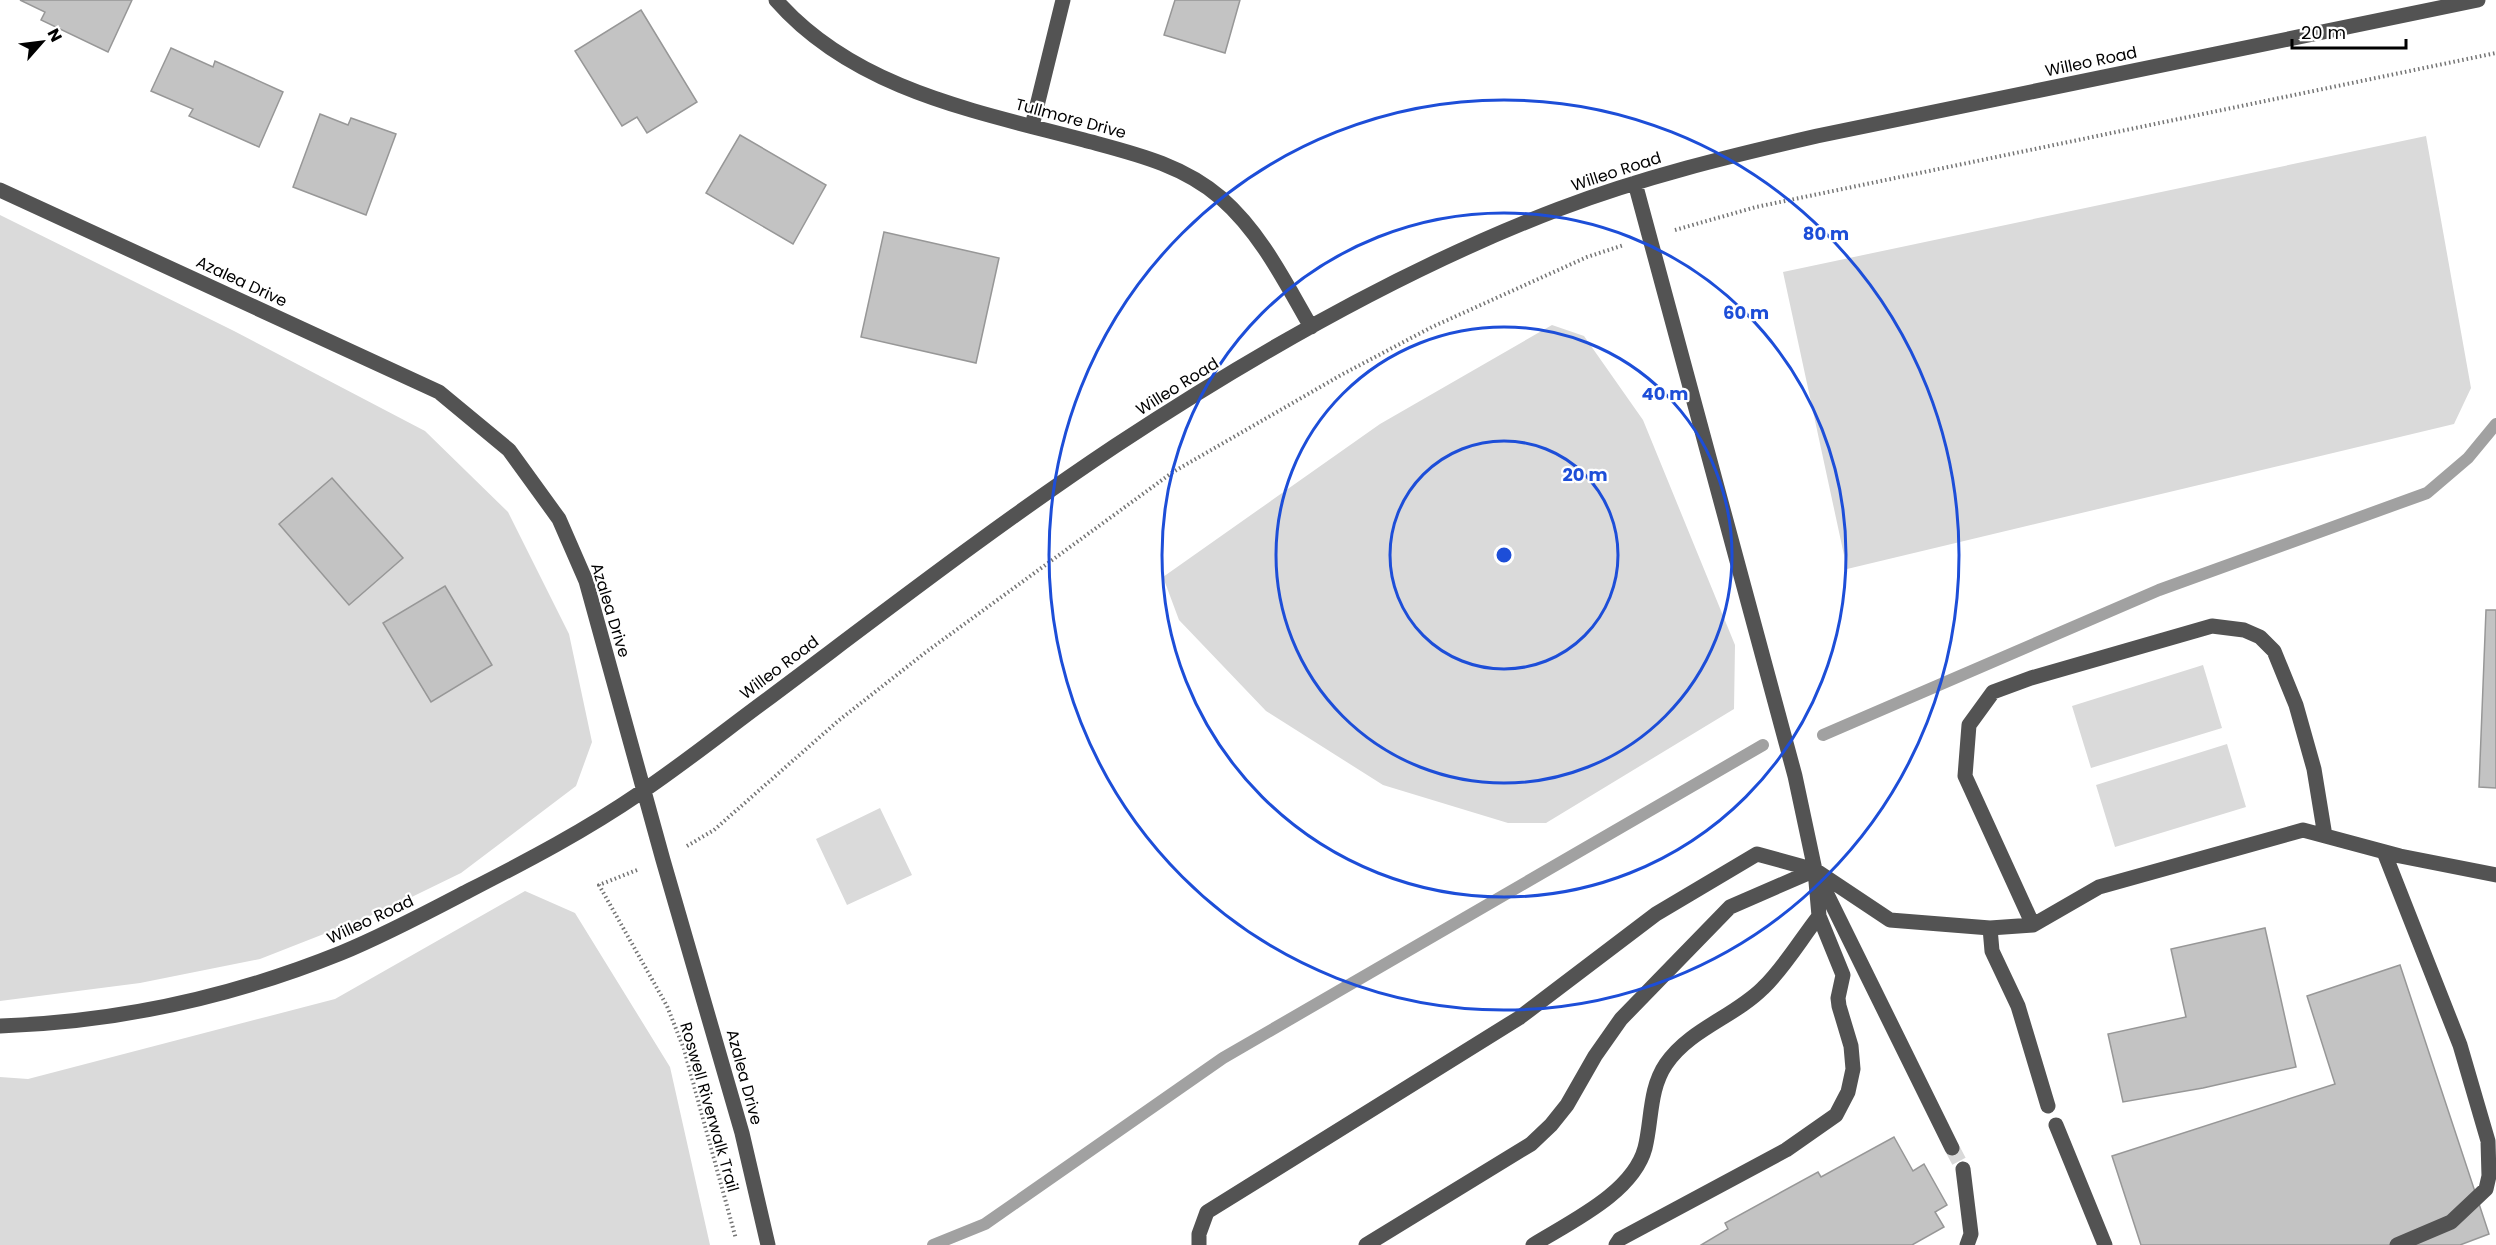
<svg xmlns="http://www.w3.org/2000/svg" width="2496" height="1245" viewBox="0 0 2496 1245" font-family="Poppins,sans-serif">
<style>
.green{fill:#dadada}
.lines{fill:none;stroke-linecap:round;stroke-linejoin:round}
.stream{stroke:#a1a1a1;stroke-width:12}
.building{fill:#c3c3c3;stroke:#979797;stroke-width:1.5}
.minor-tunnel{stroke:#d9d9d9;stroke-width:15;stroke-dasharray:15 8;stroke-linecap:butt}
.path{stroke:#757575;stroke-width:4;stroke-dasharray:1.5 3;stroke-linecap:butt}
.minor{stroke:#535353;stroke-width:15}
.ring{fill:none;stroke:#1d4ed8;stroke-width:3}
.labels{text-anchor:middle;stroke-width:4.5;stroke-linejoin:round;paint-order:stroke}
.street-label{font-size:16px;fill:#000;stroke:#fff}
.centre{fill:#1d4ed8;stroke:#fff;stroke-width:3}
.ring-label{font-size:18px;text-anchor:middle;font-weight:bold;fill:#1d4ed8;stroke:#fff;stroke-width:4.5;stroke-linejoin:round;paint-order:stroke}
</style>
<rect width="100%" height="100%" fill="#fff"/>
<!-- green -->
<path class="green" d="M2426,136L2471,388L2454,424L1847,569L1783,272Z
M0,215L234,331L425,431L508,512L569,634L592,742L576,786L461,873L385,910L260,959L140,983L0,1001Z
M1552,325L1584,336L1643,420L1735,645L1734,709L1546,823H1508L1383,785L1266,711L1179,620L1163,577L1380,424Z
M2203,665L2222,728L2091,768L2072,706Z
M2227,744L2246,807L2115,847L2096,785Z
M880,808L912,875L847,905L816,839Z
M525,891L575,913L670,1067L710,1245H0V1077L28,1079L335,999Z"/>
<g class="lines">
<!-- stream -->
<path class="stream" d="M1823,735L2159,590L2427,493L2468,458L2496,424
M933,1245L985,1224L1223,1058L1763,745"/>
</g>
<!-- building -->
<path class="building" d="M20,0H132L108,52L41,20L45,12Z
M1175,0H1240L1225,53L1164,35Z
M641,10L697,102L647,133L637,117L622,126L575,51Z
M171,48L213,67L215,61L283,92L259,147L189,116L193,109L151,91Z
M320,114L348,125L351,118L396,134L366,215L293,187Z
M740,135L826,185L793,244L706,193Z
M884,232L999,258L976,363L861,337Z
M332,478L403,558L349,605L279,524Z
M445,586L492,665L431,702L383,623Z
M2486,610H2496V788L2479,787Z
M2265,928L2296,1067L2203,1088L2123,1102L2108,1034L2186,1017L2171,949Z
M2400,965L2489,1234L2460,1245H2141L2112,1156L2335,1084L2307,996Z
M1894,1137L1913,1171L1924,1164L1947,1205L1935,1212L1944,1227L1912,1245H1701L1728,1229L1725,1223L1818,1172L1821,1177Z"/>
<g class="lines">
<!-- minor-tunnel -->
<path class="minor-tunnel" d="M1952,1148L1963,1169"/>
<!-- path -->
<path class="path" d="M1675,230L1756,207L2496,53
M687,846L714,830L838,721L926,652L1173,472L1341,375L1432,327L1587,257L1624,245
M637,870L599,885L667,1006L684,1049L736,1239"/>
<!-- minor -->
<path class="minor" d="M776,0C854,89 975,111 1084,140C1132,153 1182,164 1221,198C1261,233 1285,282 1311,327
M1032,126L1063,0
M0,190L439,392L509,450L559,519L586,581L663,860L742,1133L768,1245
M2384,852L2460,1045L2488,1141L2489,1176L2486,1189L2451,1222L2397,1245
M1819,878L1952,1148
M2033,925L1965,776L1969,725L1993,692L2031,678L2212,626L2244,630L2260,637L2274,651L2296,705L2314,769L2325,836
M1990,928L1992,951L2018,1006L2048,1106
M0,1026C118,1022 232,997 341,953C385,935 428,912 470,890C529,860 586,830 640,793C683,764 723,732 765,701C880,615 995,526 1115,446C1253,355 1404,268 1559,209C1643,177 1730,156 1817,136L2478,0
M2056,1125L2105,1245
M1963,1169L1971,1234L1967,1245
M1199,1245V1234L1207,1212L1519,1018L1656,914L1757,854L1815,870L1890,920L1990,928L2033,925L2099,887L2303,830L2400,856L2496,875
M1366,1245L1531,1144L1551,1125L1567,1105L1595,1056L1621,1019L1730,907L1815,870
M1533,1245C1570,1222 1633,1193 1645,1148C1652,1120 1649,1089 1666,1064C1690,1029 1734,1017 1763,988C1784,968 1801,939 1819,916
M1616,1245L1620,1239L1786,1150L1836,1115L1848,1092L1853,1069L1851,1046L1839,1006L1838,998L1843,975L1819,916L1815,870L1795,776L1635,183"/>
</g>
<!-- distance rings -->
<g class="ring">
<circle cx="1504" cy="555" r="114"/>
<circle cx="1504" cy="555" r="228"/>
<circle cx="1504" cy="555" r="342"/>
<circle cx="1504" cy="555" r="455"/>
</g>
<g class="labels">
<!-- street labels -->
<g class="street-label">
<text transform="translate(2091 61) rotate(-12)" y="6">Willeo Road</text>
<text transform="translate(1071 118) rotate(15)" y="6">Tullmore Drive</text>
<text transform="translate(1616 171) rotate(-18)" y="6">Willeo Road</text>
<text transform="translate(242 281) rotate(25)" y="6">Azalea Drive</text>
<text transform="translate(1177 386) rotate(-32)" y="6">Willeo Road</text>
<text transform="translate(611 610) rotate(73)" y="6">Azalea Drive</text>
<text transform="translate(779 667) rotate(-37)" y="6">Willeo Road</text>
<text transform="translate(370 919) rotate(-25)" y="6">Willeo Road</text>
<text transform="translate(745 1077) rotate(75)" y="6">Azalea Drive</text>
<text transform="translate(710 1107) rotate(74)" y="6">Roswell Riverwalk Trail</text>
</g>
</g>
<circle cx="1504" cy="555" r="9" class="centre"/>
<g class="ring-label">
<text x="1826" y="240">80 m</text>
<text x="1746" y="319">60 m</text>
<text x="1665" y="400">40 m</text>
<text x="1585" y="481">20 m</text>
</g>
<!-- north arrow -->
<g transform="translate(42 42) rotate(62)" stroke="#ffffff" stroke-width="4.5" paint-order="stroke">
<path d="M0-4.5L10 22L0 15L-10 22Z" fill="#000000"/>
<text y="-9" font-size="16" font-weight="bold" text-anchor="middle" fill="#000000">N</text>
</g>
<!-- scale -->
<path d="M2292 39v9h114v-9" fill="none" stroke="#000000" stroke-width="3"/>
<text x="2301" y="39" font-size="18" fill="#000000" stroke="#ffffff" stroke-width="4.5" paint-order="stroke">20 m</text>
</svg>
